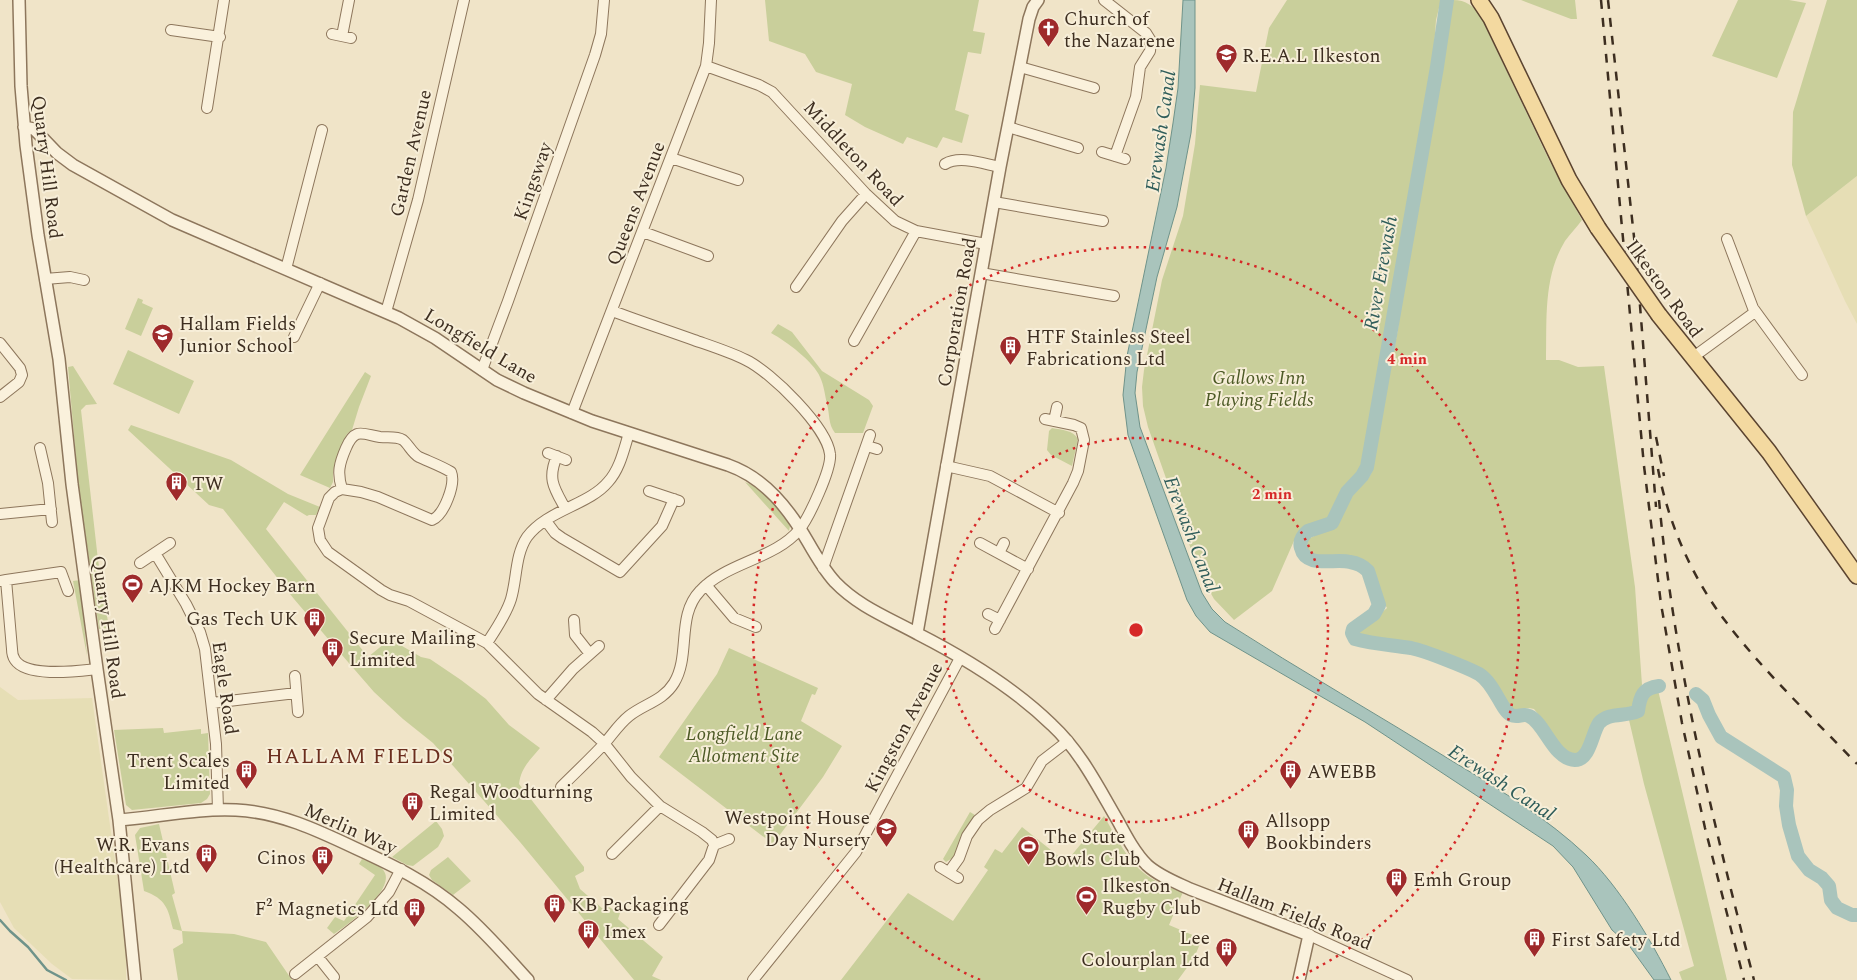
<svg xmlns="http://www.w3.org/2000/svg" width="1857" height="980" viewBox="0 0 1857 980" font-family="Spectral,serif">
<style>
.farmland{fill:#e6deb5}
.green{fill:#c9cf9b}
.water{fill:#a9c4bc;stroke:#6f938a}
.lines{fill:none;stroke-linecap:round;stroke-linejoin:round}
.stream{stroke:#6f938a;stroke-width:2.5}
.river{stroke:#a9c4bc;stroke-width:14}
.minor-casing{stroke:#8d765c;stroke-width:12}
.tertiary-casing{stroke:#8d765c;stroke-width:14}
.primary-casing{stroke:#5b4430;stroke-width:18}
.minor{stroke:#faf1dc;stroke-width:10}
.tertiary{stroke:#faf1dc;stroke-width:11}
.primary{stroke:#f3d9a0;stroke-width:15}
.rail{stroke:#3d2e20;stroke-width:2.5;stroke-dasharray:9 9;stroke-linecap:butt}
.primary-bridge-casing{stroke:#5b4430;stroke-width:18;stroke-linecap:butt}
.primary-bridge{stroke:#f3d9a0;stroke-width:15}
.ring{fill:none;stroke:#d62828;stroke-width:2.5;stroke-dasharray:2.5 5}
.labels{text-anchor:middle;stroke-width:4;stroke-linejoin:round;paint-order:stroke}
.poi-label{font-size:19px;fill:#3d2e20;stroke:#f7eed8;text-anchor:start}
.street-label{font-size:19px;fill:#3d2e20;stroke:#f7eed8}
.park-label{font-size:19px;font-style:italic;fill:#4d5a26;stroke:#f7eed8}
.water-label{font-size:20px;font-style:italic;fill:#2f5d5a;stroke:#f7eed8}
.quarter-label{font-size:21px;letter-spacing:1px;fill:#6b2e1e;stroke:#f7eed8}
.centre{fill:#d62828;stroke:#f7eed8;stroke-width:2.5}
.ring-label{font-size:15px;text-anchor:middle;font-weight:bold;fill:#d62828;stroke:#f7eed8;stroke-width:4;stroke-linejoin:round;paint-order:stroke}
</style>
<rect width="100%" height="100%" fill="#f0e4c8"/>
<!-- farmland -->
<path class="farmland" d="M1857,176V324L1845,301L1806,216Z
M0,687L18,700L92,698L119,889L126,948V980L72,979L52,964L14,928L0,902Z"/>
<!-- green -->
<path class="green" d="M765,0H979L973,31L985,33L981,54L968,52L955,110L969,115L962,143L943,137L937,148L907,137L903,144L865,127L845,115L852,84L816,72L805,54L769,41Z
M1287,0H1441L1436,20L1433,63L1363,469L1341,496L1328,521L1304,529L1297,534L1272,591L1234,620L1214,599L1199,572L1148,427L1143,406L1142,387L1144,370L1162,280L1183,216L1195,144L1200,85L1256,92L1269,28Z
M1453,0C1466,0 1474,6 1481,17L1549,160L1582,220C1577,227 1570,234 1565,241C1543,277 1547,320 1546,360H1559L1578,367L1604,366L1635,587L1642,685L1638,691L1635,709L1631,712L1602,714L1592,729L1583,753L1574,757L1569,755L1546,731L1542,719L1534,709L1529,708L1512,711L1509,708L1496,684L1477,669L1416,647L1357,635L1356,633L1358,629L1380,614L1387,608L1376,589L1369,566C1362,562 1354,558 1346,558C1332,556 1317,562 1305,553L1308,539L1335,526L1349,496L1367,480L1371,474L1398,329L1401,295L1425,164L1449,13Z
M1521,0H1575L1577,19H1571Z
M1738,0H1789L1806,3L1777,78L1712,56Z
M1827,0H1857V176L1806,216L1792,165L1793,112Z
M138,298L143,300L142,303L153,308L141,336L125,329Z
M778,324L792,332L822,371L869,400L873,406L863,433H835C828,424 830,415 827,404C825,396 824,385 820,377C814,362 786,341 771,333Z
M128,350L194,381L179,414L113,384Z
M73,366L97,404L86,405L81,410L98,560L109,628L99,629L78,482L68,367Z
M365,372L371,376L359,407L352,430L347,434L335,462L333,472V482L330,488L300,475Z
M131,425L231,460L288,494L320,507L316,515H309L307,516L284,502L266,529L368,657L390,639L421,657L430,659L461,680L486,699L509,725L540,748C530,760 521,768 519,784L584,867V871L575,876L580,889L603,909L605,905L620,913L618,919L663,957L652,976L661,980H634L520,842L433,743L403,719L374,692L335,647L294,599L223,509L209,505L128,430Z
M1052,428C1062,430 1073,430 1078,439L1072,466L1051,455L1047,450L1049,431Z
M745,482C765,490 780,507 790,526L789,531Z
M80,580L87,656L73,581Z
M729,648L818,688L815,695L812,694L801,721L842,746L823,777L773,844L659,757L717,674Z
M1658,690L1727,980H1682L1679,972L1694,966L1644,784L1629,720C1636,716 1645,712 1646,703C1647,698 1647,695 1649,691Z
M163,728L164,733L201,729V734L208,733L210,794L207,799L201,803L132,810L126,805L114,730Z
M970,812L975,815L962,836L954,857L946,862L943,859Z
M1104,816C1127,856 1135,878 1183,892L1169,925L1202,939L1194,958L1178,980H841L908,893L953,921L988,870L984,867L995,849L1002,853L1022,827L1066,862Z
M436,821L442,829L444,836L438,847L413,866L407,865L392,857Z
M159,824L175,893L172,895L182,931L234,934L266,942L292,980H178L173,949L183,943L182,931L173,929C168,908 166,899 144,891L135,835L140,828Z
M448,857L471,881L453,895L432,880L429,875L431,870Z
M362,859C369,862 382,865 385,873C393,892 347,925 334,934L327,928L335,917L344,921L375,875L359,864Z"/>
<!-- water -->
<path class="water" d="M1183,0H1195V88L1191,133L1177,207L1157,277L1150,310L1137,372L1135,393L1140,427L1202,593L1212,609L1225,622C1301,671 1380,716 1457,764C1502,791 1548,819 1586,855C1619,886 1651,940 1671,980H1654L1628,944L1612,930L1573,867L1553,846L1365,722L1210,632L1196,616L1187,600L1128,435L1123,395L1127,356L1166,168L1173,123L1178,88Z"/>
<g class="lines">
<!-- stream -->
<path class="stream" d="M0,920L10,931L28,947L47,970L66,980"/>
<!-- river -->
<path class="river" d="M1447,0L1437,67L1367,467L1362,476L1347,492L1332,523L1308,531C1302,536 1299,541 1301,548C1306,569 1335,558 1350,562C1357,563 1363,566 1368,571L1379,605L1374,614L1353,629L1352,633L1355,639C1373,644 1392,645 1411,648C1425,651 1466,667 1479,674C1495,684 1501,710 1511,715C1518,718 1523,713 1529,716C1545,723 1553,759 1575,760C1590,760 1592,733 1599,723C1608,712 1626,717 1638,711C1640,696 1643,688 1659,686
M1696,694L1703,700L1709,715L1721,737L1784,777L1787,790L1786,806L1789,825L1798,856L1809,870L1822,878L1829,886L1831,900L1837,908L1852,915H1857"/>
<defs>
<path id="minor" d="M1104,0L1146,33L1151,41L1150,51L1140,67L1136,97L1115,156
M171,30L220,37
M332,34L351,38
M342,36L349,0
M706,66L759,85L772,92L866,194L895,221L916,231L986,244
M1020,67L1094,88
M207,108L224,0
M1008,127L1078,148
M1102,152L1125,159
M671,158L738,180
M945,164C960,155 984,164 1000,167
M994,202L1103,221
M643,232L708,256
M1727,239L1753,308L1802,375
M286,269L322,130
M981,273L1114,296
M45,279L70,277L84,280
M796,287L842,221L866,194
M386,312L418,200L464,0
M294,337L320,283
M854,341L916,231
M0,343L20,368L22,375L19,382L0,397
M1692,358L1755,312
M482,370L508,301L595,55L601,34L604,0
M572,413L706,66L709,43L711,0
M1054,421L1057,407
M867,446L877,449
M40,448L48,483L52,522
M548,453L566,460
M557,456C547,479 554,488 565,508
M946,466L990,476L1059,513
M342,489L361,492L378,497L432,520C444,515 456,484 451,472C441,466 430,462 419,457C412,453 409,445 403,440C396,436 388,438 380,437C362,434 355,427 346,448C339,464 337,473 342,489L335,492L329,498L318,528L320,540L328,552L381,590L390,595L409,601L487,643L538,694L592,732L604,743L631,777L660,806L702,832L712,840L714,845
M649,491L679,501
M0,514L51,509
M546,521L555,533L562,538L620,572L662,526L674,499
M980,543L1028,569
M155,553L186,604L200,632L205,649L216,744L218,810
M999,553L1004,543
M140,563L170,543
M823,568L870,435
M6,580L61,572L68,591
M0,581L6,580L12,649C12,653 13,657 15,660C27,678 78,671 97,669
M706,585L734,618L756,627
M988,614L1000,620
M574,620L575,635L590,654
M995,629L1073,483L1078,471L1084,440L1081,428L1074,425L1045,419
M487,643C496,629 506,615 511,599C517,579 515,555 527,537C547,510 589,505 608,482C620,469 624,449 629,433
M295,676L298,712
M546,700L573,669L599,646
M212,703L296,693
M561,787C575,773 590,759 604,744C612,735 619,724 629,716C644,704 663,701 674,683C691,655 676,616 700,591C725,563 775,559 799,530C809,518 832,468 830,454C827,427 771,372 746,360C730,352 711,346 694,340C666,330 639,321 612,311
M612,854L660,806
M940,867L958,878
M949,872L959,858L967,836L978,820L990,810L1026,788L1042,761L1068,741
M659,925L709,860L714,845L729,839
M1309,935L1407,980
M318,957L334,977
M295,974L367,917L389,892L401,869
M753,980L856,852L960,658"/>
<path id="tertiary" d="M19,0L21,86L26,145L38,235L59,359L72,484L97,669L119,820L135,980
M24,127L34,129L57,153L73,165L172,220L399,318L435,338L497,380L524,393L592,421L728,465C765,478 789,509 808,542C816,556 824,570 835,582C859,607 889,618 918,634C965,658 1014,688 1052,725C1081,752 1098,787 1118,821C1126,836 1135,853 1147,865C1159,876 1175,882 1190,889L1309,935L1299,980
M917,633L1000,167L1029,19L1033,7L1038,0
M119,820C158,817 198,808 236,810C279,812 317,830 355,848C392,865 428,882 459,909C484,930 506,956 528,980"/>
<path id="primary" d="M1479,0L1491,18L1569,180L1598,228
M1659,315L1769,452L1857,576"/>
</defs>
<!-- minor casing -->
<use href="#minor" class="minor-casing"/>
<!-- tertiary casing -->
<use href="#tertiary" class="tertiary-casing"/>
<!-- primary casing -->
<use href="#primary" class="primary-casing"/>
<!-- minor -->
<use href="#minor" class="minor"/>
<!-- tertiary -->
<use href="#tertiary" class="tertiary"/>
<!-- primary -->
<use href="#primary" class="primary"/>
<!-- rail -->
<path class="rail" d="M1601,0L1644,466L1661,604L1682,723L1705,828L1744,980
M1608,0L1636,255L1656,507
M1656,437L1664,476
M1658,469C1668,522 1691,575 1723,618C1761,669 1813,718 1857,764
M1659,500C1674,663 1713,822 1754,980"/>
<defs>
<path id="primary-bridge" d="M1598,228L1659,315"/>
</defs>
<!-- primary-bridge casing -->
<use href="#primary-bridge" class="primary-bridge-casing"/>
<!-- primary-bridge -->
<use href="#primary-bridge" class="primary-bridge"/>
</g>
<!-- distance rings -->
<g class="ring">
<circle cx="1136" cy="630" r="192"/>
<path d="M980 980A383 383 0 1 1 1292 980"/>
</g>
<!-- icons -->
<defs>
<symbol id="church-pin" viewBox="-11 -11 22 30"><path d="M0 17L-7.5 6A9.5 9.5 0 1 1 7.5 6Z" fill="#9e2a2b" stroke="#f7eed8"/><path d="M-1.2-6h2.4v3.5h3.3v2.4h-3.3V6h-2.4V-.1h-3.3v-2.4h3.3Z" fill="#fff"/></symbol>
<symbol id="school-pin" viewBox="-11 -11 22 30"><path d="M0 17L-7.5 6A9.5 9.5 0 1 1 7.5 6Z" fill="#9e2a2b" stroke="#f7eed8"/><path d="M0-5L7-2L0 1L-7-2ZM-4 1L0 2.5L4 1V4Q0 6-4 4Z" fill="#fff"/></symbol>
<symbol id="building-pin" viewBox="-11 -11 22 30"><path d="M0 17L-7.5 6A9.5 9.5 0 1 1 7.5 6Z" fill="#9e2a2b" stroke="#f7eed8"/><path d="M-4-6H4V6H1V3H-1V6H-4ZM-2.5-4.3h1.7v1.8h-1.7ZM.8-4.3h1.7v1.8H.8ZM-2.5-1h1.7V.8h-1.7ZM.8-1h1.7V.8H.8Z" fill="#fff"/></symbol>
<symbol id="stadium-pin" viewBox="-11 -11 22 30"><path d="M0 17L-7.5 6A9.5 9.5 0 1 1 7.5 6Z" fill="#9e2a2b" stroke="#f7eed8"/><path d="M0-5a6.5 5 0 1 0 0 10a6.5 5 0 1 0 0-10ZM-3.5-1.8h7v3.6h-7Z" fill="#fff"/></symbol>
</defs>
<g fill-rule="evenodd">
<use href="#church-pin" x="1036" y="16" width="25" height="34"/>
<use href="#school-pin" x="1214" y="42" width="25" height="34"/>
<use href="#school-pin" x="150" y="322" width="25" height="34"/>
<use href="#building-pin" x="998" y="334" width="25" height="34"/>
<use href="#building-pin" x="164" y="470" width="25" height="34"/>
<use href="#stadium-pin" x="120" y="572" width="25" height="34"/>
<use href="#building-pin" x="302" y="606" width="25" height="34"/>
<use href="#building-pin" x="320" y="636" width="25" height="34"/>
<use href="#building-pin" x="234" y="758" width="25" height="34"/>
<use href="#building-pin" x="1278" y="758" width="25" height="34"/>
<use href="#building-pin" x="400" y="790" width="25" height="34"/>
<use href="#school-pin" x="874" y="816" width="25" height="34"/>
<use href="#building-pin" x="1236" y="818" width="25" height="34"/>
<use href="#stadium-pin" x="1016" y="834" width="25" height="34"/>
<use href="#building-pin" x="194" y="842" width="25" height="34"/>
<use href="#building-pin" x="310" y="844" width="25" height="34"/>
<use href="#building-pin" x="1384" y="866" width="25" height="34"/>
<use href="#stadium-pin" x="1074" y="884" width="25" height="34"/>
<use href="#building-pin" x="542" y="892" width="25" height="34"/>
<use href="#building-pin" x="402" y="896" width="25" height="34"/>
<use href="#building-pin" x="576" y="918" width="25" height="34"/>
<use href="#building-pin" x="1522" y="926" width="25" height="34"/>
<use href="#building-pin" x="1214" y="936" width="25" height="34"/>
</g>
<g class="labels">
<!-- poi labels -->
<g class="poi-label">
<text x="1064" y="25">Church of<tspan x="1064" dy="22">the Nazarene</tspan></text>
<text x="1242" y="62">R.E.A.L Ilkeston</text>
<text x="179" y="330">Hallam Fields<tspan x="179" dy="22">Junior School</tspan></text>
<text x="1026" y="343">HTF Stainless Steel<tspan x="1026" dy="22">Fabrications Ltd</tspan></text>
<text x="192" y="490">TW</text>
<text x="149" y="592">AJKM Hockey Barn</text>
<text x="298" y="625" text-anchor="end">Gas Tech UK</text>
<text x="349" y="644">Secure Mailing<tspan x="349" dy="22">Limited</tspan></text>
<text x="230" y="767" text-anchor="end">Trent Scales<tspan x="230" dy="22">Limited</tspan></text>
<text x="1307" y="778">AWEBB</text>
<text x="429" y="798">Regal Woodturning<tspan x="429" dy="22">Limited</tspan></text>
<text x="870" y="824" text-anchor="end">Westpoint House<tspan x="870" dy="22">Day Nursery</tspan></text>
<text x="1265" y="827">Allsopp<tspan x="1265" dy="22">Bookbinders</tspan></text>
<text x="1044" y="843">The Stute<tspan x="1044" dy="22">Bowls Club</tspan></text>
<text x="190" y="851" text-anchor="end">W.R. Evans<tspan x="190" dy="22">(Healthcare) Ltd</tspan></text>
<text x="306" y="864" text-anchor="end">Cinos</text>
<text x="1413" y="886">Emh Group</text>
<text x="1102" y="892">Ilkeston<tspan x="1102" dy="22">Rugby Club</tspan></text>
<text x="571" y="911">KB Packaging</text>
<text x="399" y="915" text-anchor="end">F² Magnetics Ltd</text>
<text x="604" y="938">Imex</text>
<text x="1210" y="944" text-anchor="end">Lee<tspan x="1210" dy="22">Colourplan Ltd</tspan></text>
<text x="1551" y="946">First Safety Ltd</text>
</g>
<!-- street labels -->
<g class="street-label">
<text transform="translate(410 153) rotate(-77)" y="7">Garden Avenue</text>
<text transform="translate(854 153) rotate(47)" y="7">Middleton Road</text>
<text transform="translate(48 167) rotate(83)" y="7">Quarry Hill Road</text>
<text transform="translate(532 181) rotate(-71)" y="7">Kingsway</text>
<text transform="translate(635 203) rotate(-69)" y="7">Queens Avenue</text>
<text transform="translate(1665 288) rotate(54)" y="7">Ilkeston Road</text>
<text transform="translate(956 312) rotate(-80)" y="7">Corporation Road</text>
<text transform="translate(481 345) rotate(31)" y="7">Longfield Lane</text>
<text transform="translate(109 627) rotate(82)" y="7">Quarry Hill Road</text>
<text transform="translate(226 688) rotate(82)" y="7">Eagle Road</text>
<text transform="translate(903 727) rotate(-62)" y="7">Kingston Avenue</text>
<text transform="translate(351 828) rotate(24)" y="7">Merlin Way</text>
<text transform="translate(1295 913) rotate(22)" y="7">Hallam Fields Road</text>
</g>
<!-- park labels -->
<g class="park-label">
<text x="1259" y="384">Gallows Inn<tspan x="1259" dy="22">Playing Fields</tspan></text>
<text x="744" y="740">Longfield Lane<tspan x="744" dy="22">Allotment Site</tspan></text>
</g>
<!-- water labels -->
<g class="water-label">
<text transform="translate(1160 131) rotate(-82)" y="7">Erewash Canal</text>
<text transform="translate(1380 273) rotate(-80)" y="7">River Erewash</text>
<text transform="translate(1192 534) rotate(69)" y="7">Erewash Canal</text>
<text transform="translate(1502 782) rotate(33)" y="7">Erewash Canal</text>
</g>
<!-- quarter labels -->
<g class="quarter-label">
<text x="360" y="763">HALLAM FIELDS</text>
</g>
</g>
<circle cx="1136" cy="630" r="8" class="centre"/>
<g class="ring-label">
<text x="1407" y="364">4 min</text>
<text x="1272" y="499">2 min</text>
</g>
</svg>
